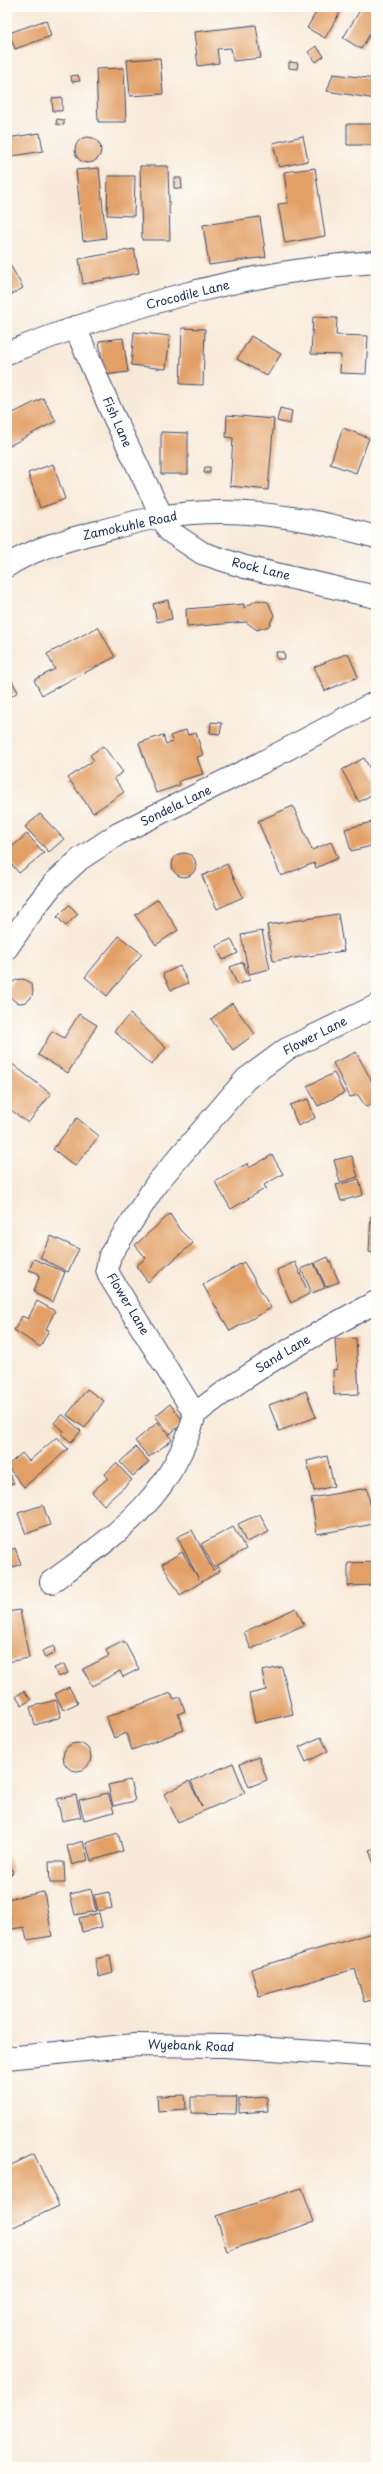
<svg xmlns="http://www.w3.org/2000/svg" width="383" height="2474" viewBox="0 0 383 2474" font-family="'Playpen Sans',sans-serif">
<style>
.building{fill:#e2a066}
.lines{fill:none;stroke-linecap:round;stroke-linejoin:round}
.minor-casing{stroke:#3c4b70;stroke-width:24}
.minor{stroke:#fff;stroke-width:22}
.labels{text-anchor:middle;stroke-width:3;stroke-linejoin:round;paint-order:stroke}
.street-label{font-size:12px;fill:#1b2f5e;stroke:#fdfcf7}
</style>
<rect width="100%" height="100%" fill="#fdfcf7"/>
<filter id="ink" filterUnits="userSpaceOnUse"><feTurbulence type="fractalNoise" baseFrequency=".025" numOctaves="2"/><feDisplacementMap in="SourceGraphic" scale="8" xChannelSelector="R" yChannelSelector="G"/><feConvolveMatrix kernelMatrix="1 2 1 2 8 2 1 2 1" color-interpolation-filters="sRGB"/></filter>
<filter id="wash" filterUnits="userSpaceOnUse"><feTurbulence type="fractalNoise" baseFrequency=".012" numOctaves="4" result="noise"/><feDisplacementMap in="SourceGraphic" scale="16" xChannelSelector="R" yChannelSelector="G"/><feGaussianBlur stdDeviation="0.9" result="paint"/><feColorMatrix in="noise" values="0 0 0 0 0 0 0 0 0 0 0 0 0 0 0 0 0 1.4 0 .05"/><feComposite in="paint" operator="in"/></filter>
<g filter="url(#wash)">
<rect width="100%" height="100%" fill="#f8ead9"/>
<g id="blocks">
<!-- building -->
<path class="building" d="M319,7H343L325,38L307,28Z
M362,7H369L376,11V24L361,49L343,38Z
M46,20L51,36L15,49L9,33Z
M256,25L261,58L233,61L231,48L217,49L219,63L198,66L194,32Z
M316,46L324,56L316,62L308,52Z
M160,58L163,94L130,96L127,60Z
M289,62L298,63L297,69L289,68Z
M124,68L126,122H98L96,69Z
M333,74L376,79V99L327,91Z
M78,75L80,81L72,82L71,76Z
M62,97V111H53L52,98Z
M57,119L64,120V125L56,124Z
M347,124H376V145H347Z
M40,133L43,151L7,157V138Z
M303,136L308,161L279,167L273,143Z
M75 150a13 13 0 1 1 26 0a13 13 0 1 1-26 0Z
M140,166H168L170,240H142Z
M99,168L106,238L83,241L76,170Z
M315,168L325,236L285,243L278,204L288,203L284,172Z
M108,176H135L134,216L107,215Z
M174,178H181L182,189L174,188Z
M373,210H376V230L372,229Z
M260,217L266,257L209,265L203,225Z
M134,249L139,273L83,284L79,259Z
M7,259L23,288L7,297Z
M313,317L337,318L336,335L368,336L366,374L340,373L341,355L311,354Z
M182,328L205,329L203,385L180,384Z
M134,332L170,336L166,369L131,365Z
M251,336L281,354L267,376L237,359Z
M123,338L128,372L104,375L99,341Z
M43,398L56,421L7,447V416Z
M280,408L292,411L290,424L277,421Z
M227,415L274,419L268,490L230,486L233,438L226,437Z
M343,428L369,438L356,473L330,464Z
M161,432L188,433V474H161Z
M53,464L65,499L40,508L28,473Z
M205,467H210V473H204Z
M168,600L172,619L157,622L153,604Z
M257,600L268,602L274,615L269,626L257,630L246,622L187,627L186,609L244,604V608Z
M98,627L115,657L42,695L34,680L55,669L47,654Z
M276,652H284L285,659H277Z
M348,653L358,677L325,691L314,667Z
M7,672L18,692L7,699Z
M211,722L222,723L220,734L210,733Z
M186,730L188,735L196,733L203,755L197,757L203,774L179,781L180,785L156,793L139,743L163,735L166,744L173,742L170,736Z
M103,746L123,772L114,778L124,792L93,813L68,778L94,760L90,755Z
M364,758L376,779V792L359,802L342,770Z
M293,806L312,850L331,842L338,858L316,868L314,863L281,876L258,821Z
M40,814L64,839L49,852L25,827Z
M376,821V845L351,851L345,829Z
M27,834L44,853L19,873L7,859V851Z
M172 865a12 12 0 1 1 24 0a12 12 0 1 1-24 0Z
M227,864L243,897L217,909L202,876Z
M158,899L178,930L156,945L135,915Z
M69,905L78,914L66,926L57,917Z
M338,914L344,951L273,961L267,925Z
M262,931L270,969L249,974L241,935Z
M119,936L142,954L107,996L85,977Z
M231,939L238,953L223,960L216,946Z
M243,962L250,980L237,985L230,967Z
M180,966L188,983L171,990L163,974Z
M9 991a12 12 0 1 1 24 0a12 12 0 1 1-24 0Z
M232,1003L255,1034L233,1050L211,1019Z
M79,1014L97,1025L68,1073L38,1055L52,1031L64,1038Z
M130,1014L166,1048L151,1065L114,1031Z
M356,1052L376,1089V1102L366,1107L358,1095L350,1097L333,1063Z
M7,1060L51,1094L28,1123L7,1107Z
M334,1073L344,1093L318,1106L307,1086Z
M308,1099L315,1118L298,1126L290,1105Z
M77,1118L99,1136L75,1166L53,1149Z
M272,1155L283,1174L264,1185L266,1188L231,1209L215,1182L248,1163L249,1168Z
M352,1156L358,1177L340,1182L334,1160Z
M359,1179L363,1195L341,1201L336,1185Z
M170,1214L180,1230L193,1243L148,1282L136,1266L146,1258L135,1245Z
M371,1216H376V1253L369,1252Z
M51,1236L79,1249L68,1272L40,1258Z
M328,1257L339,1282L326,1287L315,1263Z
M34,1259L65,1272L53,1302L36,1294L34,1290L39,1278L38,1273L29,1270Z
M244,1262L271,1308L230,1331L203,1285Z
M295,1262L309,1294L291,1303L277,1270Z
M314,1263L325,1288L312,1293L301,1269Z
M37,1301L55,1311L46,1329L49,1330L40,1347L14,1330L22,1316L28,1319Z
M356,1338L359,1394L334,1395L333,1370L337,1369L335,1339Z
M87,1389L104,1401L85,1428L67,1415Z
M306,1391L316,1417L279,1431L269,1405Z
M170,1404L184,1422L170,1434L155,1416Z
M62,1414L81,1431L71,1442L61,1434L64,1431L54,1423Z
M158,1422L172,1440L149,1457L135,1441Z
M57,1437L68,1449L24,1487L7,1466L22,1453L29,1461Z
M136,1447L149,1462L133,1476L120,1462Z
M327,1456L334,1486L314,1491L307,1461Z
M116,1463L132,1480L104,1505L92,1492L108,1478L105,1474Z
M10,1475L14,1483L7,1485V1476Z
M367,1488L374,1524L317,1534L311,1498Z
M43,1505L50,1525L26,1534L18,1513Z
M260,1514L269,1532L246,1542L238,1524Z
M233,1527L246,1549L214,1567L201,1544Z
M192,1530L213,1570L218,1567L220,1571L180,1595L162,1564L182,1552L199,1579L177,1537Z
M15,1548L21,1564L7,1570V1551Z
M376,1562V1585L348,1586V1563Z
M296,1608L304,1625L251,1649L244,1632Z
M20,1610L29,1658L7,1662V1612Z
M124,1641L139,1669L123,1677L120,1671L92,1686L83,1669L109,1656L106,1650Z
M54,1646L55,1653L45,1658L42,1651Z
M64,1664L68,1673L58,1677L54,1668Z
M282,1667L293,1714L255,1723L249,1694L266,1690L262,1671Z
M69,1687L78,1703L63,1710L55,1694Z
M24,1691L31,1700L22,1705L16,1696Z
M171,1693L174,1699L180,1697L185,1711L178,1714L184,1730L132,1750L126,1733L114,1738L106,1717Z
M56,1700L61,1717L35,1725L30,1707Z
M321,1737L328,1751L306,1762L299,1747Z
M63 1757a14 14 0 1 1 28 0a14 14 0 1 1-28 0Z
M259,1757L267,1780L249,1787L240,1764Z
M233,1763L245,1793L178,1822L164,1794L189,1781L202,1807L191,1781Z
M130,1780L135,1801L113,1806L108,1785Z
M108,1793L114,1812L84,1820L79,1800Z
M76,1795L81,1817L62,1821L57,1799Z
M118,1833L123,1851L91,1861L86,1843Z
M83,1841L88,1860L72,1865L67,1846Z
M376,1848V1870L369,1850Z
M7,1853L13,1873L7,1875Z
M49,1862H64L65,1883H50Z
M91,1889L96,1911L75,1915L70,1894Z
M44,1892L52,1936L27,1940L24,1927L12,1929L7,1899Z
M109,1892L112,1908L98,1911L94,1895Z
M99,1913L102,1927L82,1932L79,1918Z
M376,1922V1999L364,2002L355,1969L259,1996L251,1969L375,1932L373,1923Z
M110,1956L113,1973L99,1977L95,1959Z
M185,2095L186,2109L158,2111L157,2096Z
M191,2097H237L236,2114L191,2113Z
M267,2097L268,2111L239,2113V2099Z
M34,2154L59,2206L7,2230V2167Z
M302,2188L314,2222L227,2251L216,2216Z"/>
</g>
</g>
<g filter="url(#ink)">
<use href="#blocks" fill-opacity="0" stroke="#3c4b70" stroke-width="1"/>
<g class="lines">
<defs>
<path id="minor" d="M75,327L113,415L169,531L202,553L245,567L376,597
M7,353C125,307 249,270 376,262
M7,566C34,548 70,539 101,531C120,526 140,520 160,517C232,504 307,517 376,537
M7,948L35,907L54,883L80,859L118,834L261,763L376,702
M195,1414C251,1370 313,1335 376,1302
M51,1582C117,1534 172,1498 195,1414L110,1277L107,1269L110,1255L157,1183L246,1079L287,1049L376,1006
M7,2058L134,2045L225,2046L376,2056"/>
</defs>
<!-- minor casing -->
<use href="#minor" class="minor-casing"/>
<!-- minor -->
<use href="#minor" class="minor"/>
</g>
</g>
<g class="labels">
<!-- street labels -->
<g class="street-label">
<text transform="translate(188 295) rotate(-14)" y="4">Crocodile Lane</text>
<text transform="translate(117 422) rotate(66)" y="4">Fish Lane</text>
<text transform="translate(130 526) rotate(-12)" y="4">Zamokuhle Road</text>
<text transform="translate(261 569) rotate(14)" y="4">Rock Lane</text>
<text transform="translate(176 806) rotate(-26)" y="4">Sondela Lane</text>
<text transform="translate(315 1036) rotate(-27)" y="4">Flower Lane</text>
<text transform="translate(128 1304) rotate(59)" y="4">Flower Lane</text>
<text transform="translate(283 1354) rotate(-31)" y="4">Sand Lane</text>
<text transform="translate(191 2046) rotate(2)" y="4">Wyebank Road</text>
</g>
</g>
<!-- margin -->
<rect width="383" height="2474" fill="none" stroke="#fdfcf7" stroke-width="24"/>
</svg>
